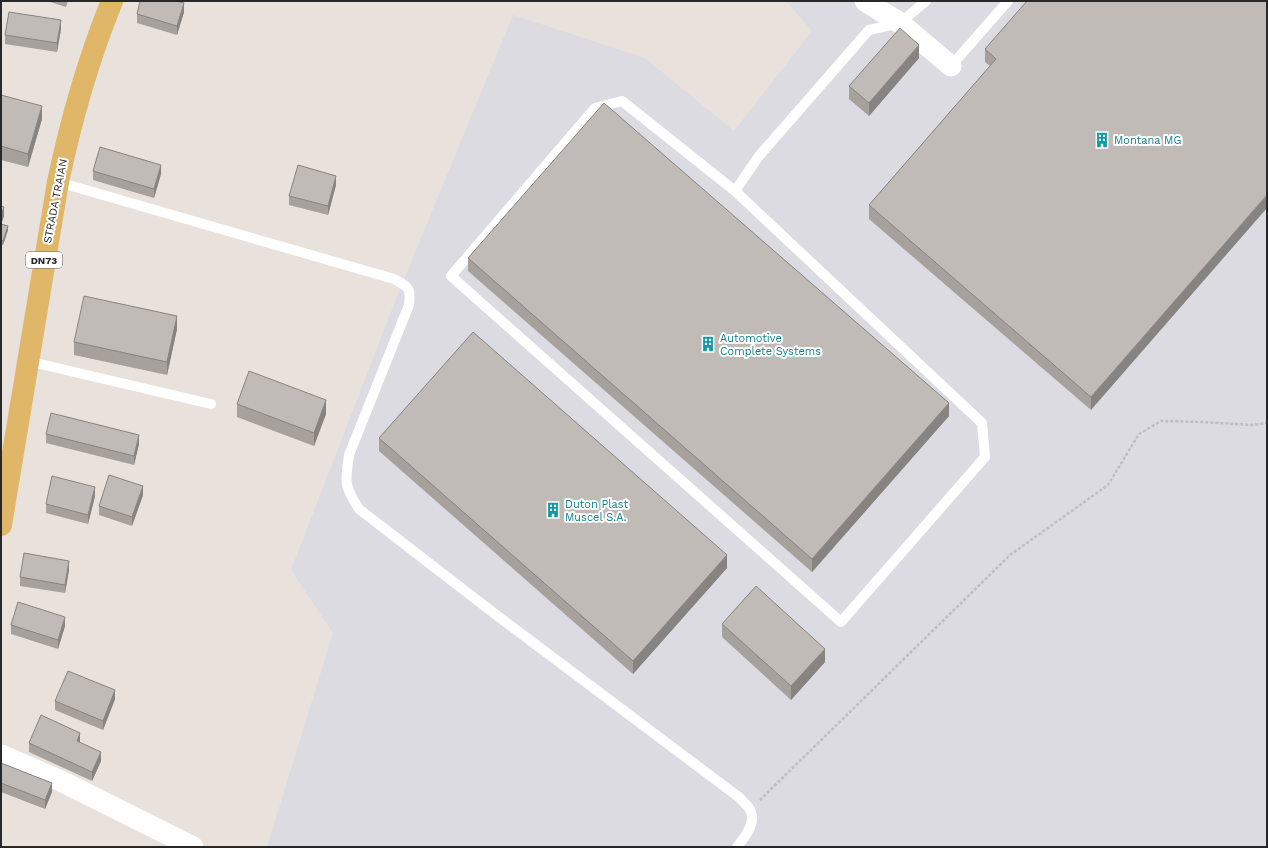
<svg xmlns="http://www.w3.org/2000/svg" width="1268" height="848" viewBox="0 0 1268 848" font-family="'Work Sans',sans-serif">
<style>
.industrial{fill:#dcdbe2}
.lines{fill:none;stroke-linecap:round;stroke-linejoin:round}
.path{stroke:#bebebe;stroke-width:2.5;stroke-dasharray:3 2;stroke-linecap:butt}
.service{stroke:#fff;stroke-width:10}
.minor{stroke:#fff;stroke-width:21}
.primary{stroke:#e0b769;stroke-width:22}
.wall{fill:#a6a19d}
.shaded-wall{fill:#878380}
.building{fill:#c1bbb7;stroke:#878380}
.labels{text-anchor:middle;stroke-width:4;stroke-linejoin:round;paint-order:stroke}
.shield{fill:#fff;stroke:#686868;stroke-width:1}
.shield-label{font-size:10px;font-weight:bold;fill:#282828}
.culture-label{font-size:11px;fill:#0d838f;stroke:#fff;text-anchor:start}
.street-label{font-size:11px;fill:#282828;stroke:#fff}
</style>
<rect width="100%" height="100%" fill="#e9e1db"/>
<!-- industrial -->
<path class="industrial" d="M786,1H1267V847H267L333,633L291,570L398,294L513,15L645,58L734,131L812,31Z"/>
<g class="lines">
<!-- path -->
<path class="path" d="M760,800L1010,555L1108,485L1139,434L1161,421L1203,422L1252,425L1267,423"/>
<!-- service -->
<path class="service" d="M951,66L1008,1
M622,101L735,191L982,423L985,457L841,622L451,276L595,108Z
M58,182L394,279C409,287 411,288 409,305L349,455C345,482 344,486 359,509L495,614L740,798C743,802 747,805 749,808C758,821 745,837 737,847
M735,191L759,156L869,30L900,23L926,1
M27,361L211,404"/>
<!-- minor -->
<path class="minor" d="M865,1L900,23L951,66
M1,755L61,781L193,847"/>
<!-- primary -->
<path class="primary" d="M1,525L58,182C71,120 88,60 112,1"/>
</g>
<!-- wall -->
<path class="wall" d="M47,1H68L66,7Z
M1267,1L1091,410L869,219V205L990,66L985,62V49Z
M184,12L177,35L137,23V14Z
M61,29L57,52L5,44V35Z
M919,58L869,116L849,99V86Z
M1,95L42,119L28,167L1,160Z
M93,171L161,174L154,198L93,180Z
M336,185L328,215L289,205V196Z
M1,206L4,216L1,224L8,230L3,245H1Z
M468,258L949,416L812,572L468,271Z
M177,329L167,375L74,355V342Z
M237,404L326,414L314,446L237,417Z
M46,434L139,444L134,465L46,443Z
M379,438L727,568L633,674L379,451Z
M143,495L132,526L99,515V506Z
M95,496L88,524L46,513V504Z
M69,570L65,593L20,586V577Z
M722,624L825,662L791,700L722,637Z
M11,625L65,626L58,649L11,634Z
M115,699L103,730L55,710V701Z
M80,742V743L101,761L92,781L29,752V743Z
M1,763L52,792L45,809L1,792Z"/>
<!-- shaded-wall -->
<path class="shaded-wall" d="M184,3V12L177,35V26Z
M61,20V29L57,52V43Z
M919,45V58L869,116V103Z
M42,106V119L28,167V154Z
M161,165V174L154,198V189Z
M336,176V185L328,215V206Z
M1267,195V208L1091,410V397Z
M4,207V216L1,225V216Z
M8,226V230L3,245V241Z
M177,316V329L167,375V362Z
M326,400V414L314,446V433Z
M949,403V416L812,572V559Z
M139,435V444L134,465V456Z
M143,486V495L132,526V517Z
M95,487V496L88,524V515Z
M727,555V568L633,674V661Z
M69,561V570L65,593V585Z
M65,617V626L58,649V640Z
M825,649V662L791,700V686Z
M115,690V699L103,730V721Z
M80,733V742L77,750V741Z
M101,752V761L92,781V772Z
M52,783V792L45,809V800Z"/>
<!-- building -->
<path class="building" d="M140,1H176L184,3L177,26L137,14Z
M1027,1H1267V195L1091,397L869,205L996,59L985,49Z
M9,12L61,20L57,43L5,35Z
M900,28L919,45L869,103L849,86Z
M1,95L42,106L28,154L1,146Z
M604,103L949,403L812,559L468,258Z
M100,147L161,165L154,189L93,171Z
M298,165L336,176L328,206L289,196Z
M1,206L4,207L1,216Z
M1,224L8,226L3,241L1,240Z
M84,296L177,316L167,362L74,342Z
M473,332L727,555L633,661L379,438Z
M249,371L326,400L314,433L237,404Z
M51,413L139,435L134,456L46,434Z
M109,475L143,486L132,517L99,506Z
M52,476L95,487L88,515L46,504Z
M24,553L69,561L65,585L20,577Z
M756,586L825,649L791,686L722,624Z
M18,602L65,617L58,640L11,625Z
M68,671L115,690L103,721L55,701Z
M41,715L80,733L77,741L101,752L92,772L29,743Z
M1,763L52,783L45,800L1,783Z"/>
<!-- icons -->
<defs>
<symbol id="building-bare" viewBox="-9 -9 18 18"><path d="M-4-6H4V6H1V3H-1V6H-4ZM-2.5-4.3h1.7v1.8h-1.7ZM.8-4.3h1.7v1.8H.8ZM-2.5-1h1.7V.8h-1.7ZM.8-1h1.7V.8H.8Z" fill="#0f9aa8" stroke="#fff" stroke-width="2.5" paint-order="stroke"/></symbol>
</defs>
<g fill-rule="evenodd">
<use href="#building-bare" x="1091" y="129" width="22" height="22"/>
<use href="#building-bare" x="697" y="333" width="22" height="22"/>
<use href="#building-bare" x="542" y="499" width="22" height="22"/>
</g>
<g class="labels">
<!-- shield labels -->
<rect class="shield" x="26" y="252" width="36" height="16" rx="3"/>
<g class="shield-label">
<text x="44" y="264">DN73</text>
</g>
<!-- culture labels -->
<g class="culture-label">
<text x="1114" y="144">Montana MG</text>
<text x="720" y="342">Automotive<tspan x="720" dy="13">Complete Systems</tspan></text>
<text x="565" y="508">Duton Plast<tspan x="565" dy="13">Muscel S.A.</tspan></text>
</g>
<!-- street labels -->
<g class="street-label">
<text transform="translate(55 201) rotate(-79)" y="4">STRADA TRAIAN</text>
</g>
</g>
<!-- border -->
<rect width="1268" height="848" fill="none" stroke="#282828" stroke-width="4"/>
</svg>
